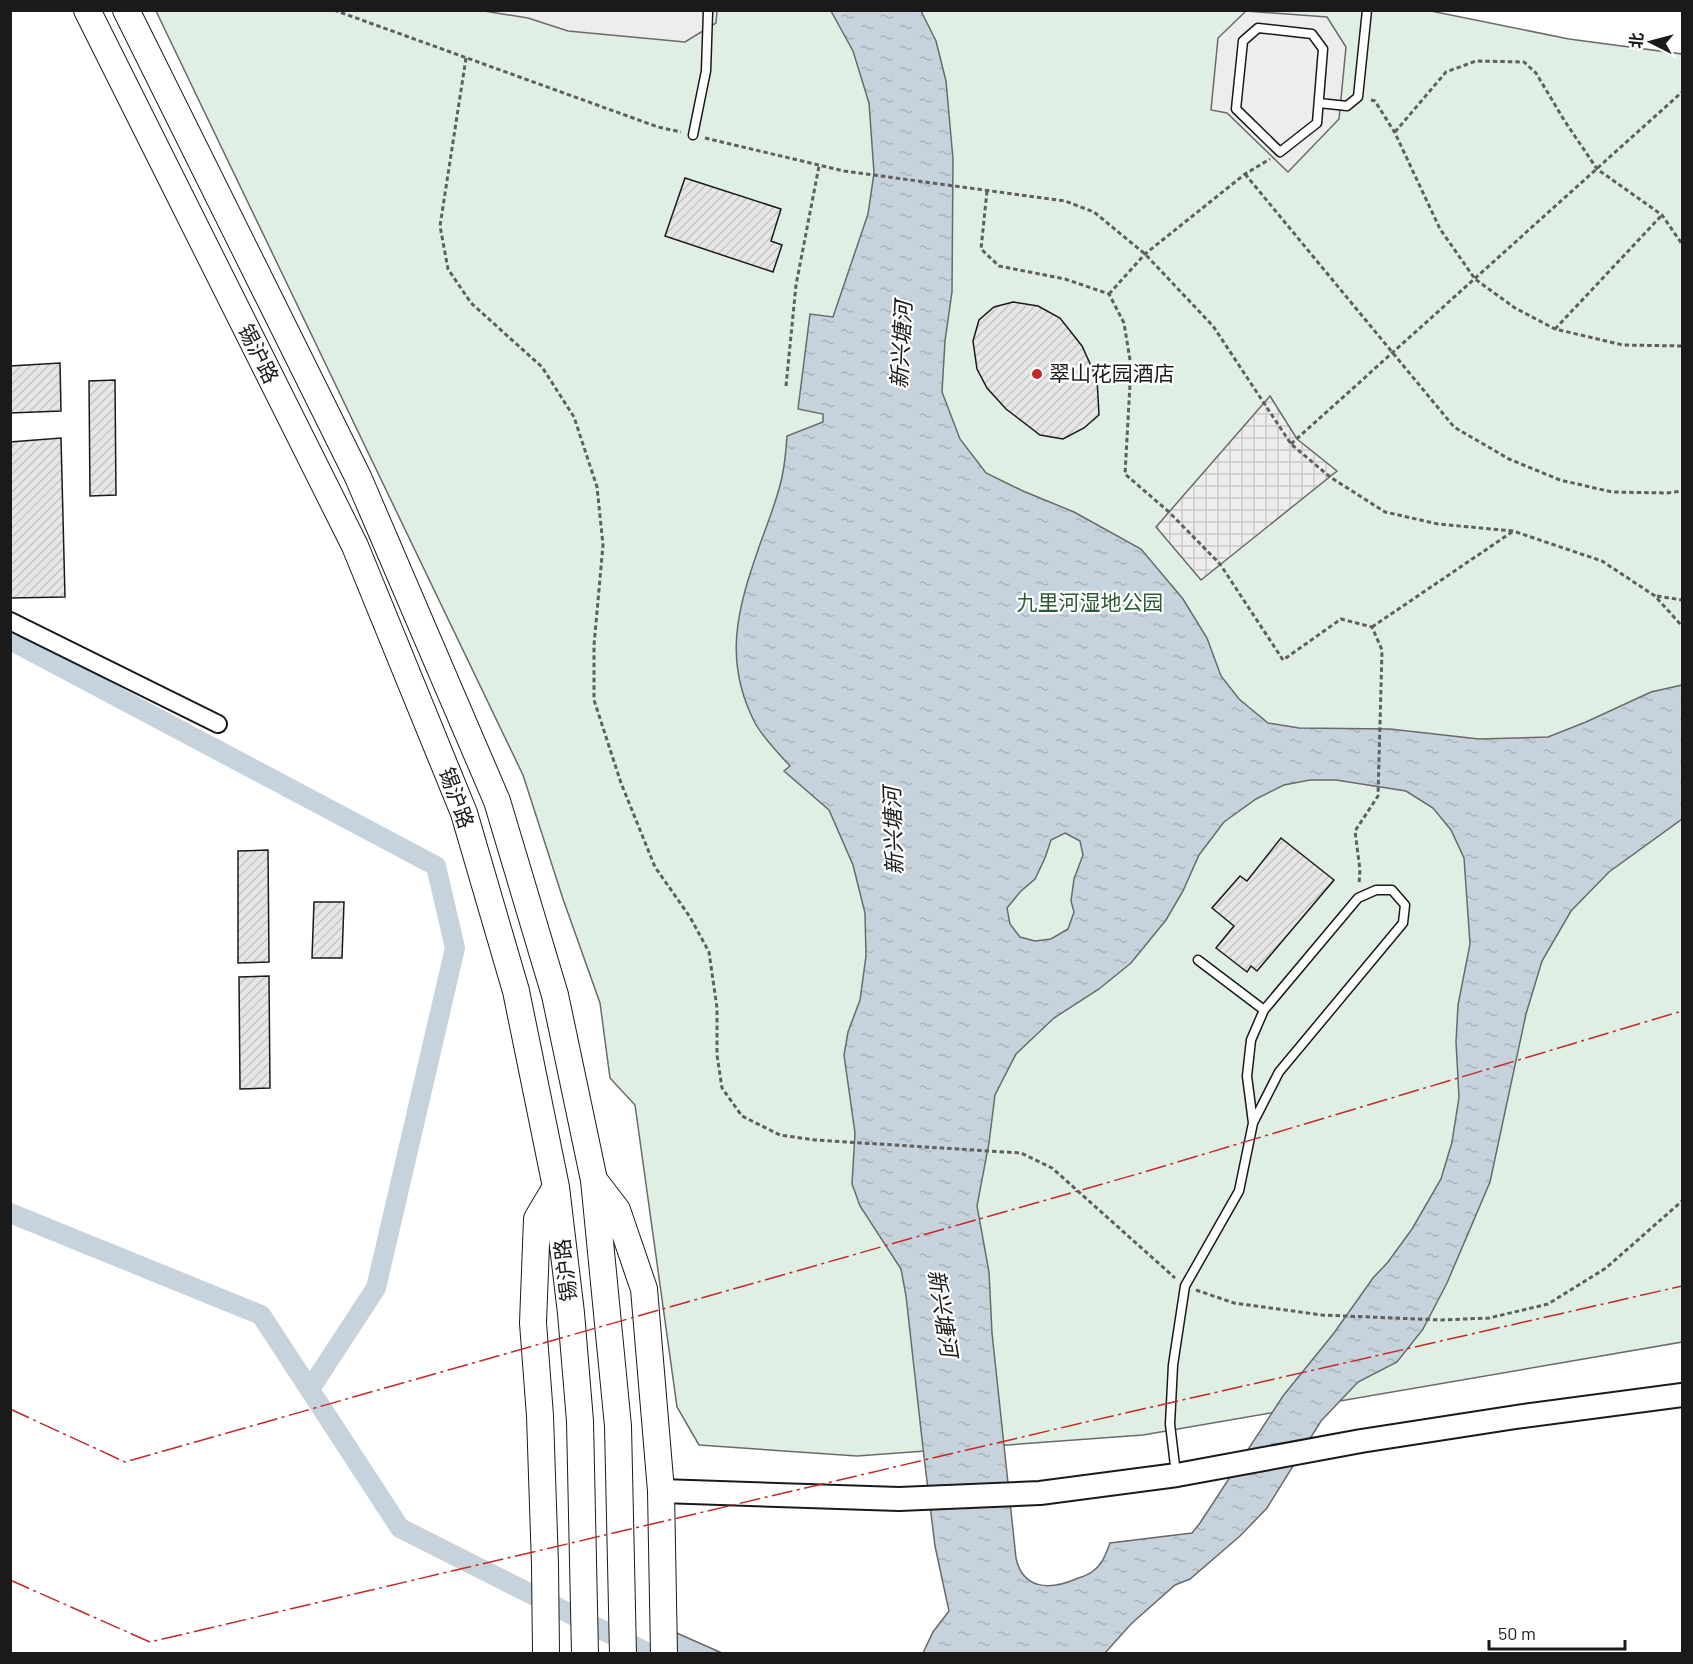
<svg xmlns="http://www.w3.org/2000/svg" width="1693" height="1664" viewBox="0 0 1693 1664" font-family="Barlow,'Noto Sans SC',sans-serif">
<style>
.green{fill:#e0efe3;stroke:#6a6a6a;stroke-width:1.5}
.parking{fill:#ededed;stroke:#6a6a6a;stroke-width:1.5}
.plaza{fill:url(#plaza-grid);stroke:#6a6a6a;stroke-width:1.5}
.water{fill:url(#water-ripples);stroke:#6a6a6a;stroke-width:1.5;fill-rule:evenodd}
.lines{fill:none;stroke-linecap:round;stroke-linejoin:round}
.canal{stroke:#c6d2dc;stroke-width:20}
.building{fill:url(#building-hatch);stroke:#1a1a1a;stroke-width:1.5}
.lane-casing{stroke:#1a1a1a;stroke-width:11}
.street-casing{stroke:#1a1a1a;stroke-width:20}
.secondary-casing{stroke:#1a1a1a;stroke-width:26}
.primary-casing{stroke:#1a1a1a;stroke-width:28}
.path{stroke:#5f5f5f;stroke-width:3;stroke-dasharray:4.5 3;stroke-linecap:butt}
.lane{stroke:#fff;stroke-width:8}
.street{stroke:#fff;stroke-width:16}
.secondary{stroke:#fff;stroke-width:22}
.primary{stroke:#fff;stroke-width:26}
.power{stroke:#c62828;stroke-width:1.5;stroke-dasharray:21 4.5 3 4.5;stroke-linecap:butt}
.poi-dot{fill:#c62828;stroke:#fff;stroke-width:2}
.labels{text-anchor:middle;stroke-width:4.5;stroke-linejoin:round;paint-order:stroke}
.street-label{font-size:21px;fill:#1a1a1a;stroke:#fff}
.poi-label{font-size:21px;fill:#1a1a1a;stroke:#fff;text-anchor:start}
.park-label{font-size:21px;fill:#2b5a34;stroke:#fff}
.water-label{font-size:22px;font-style:italic;fill:#1a1a1a;stroke:#fff}
</style>
<defs>
<pattern id="plaza-grid" width="8" height="8" patternUnits="userSpaceOnUse" patternTransform="scale(1.5)"><rect width="8" height="8" fill="#ededed"/><path d="M0 4h8M4 0v8" fill="none" stroke="#cbcbcb"/></pattern>
<pattern id="water-ripples" width="26" height="14" patternUnits="userSpaceOnUse" patternTransform="scale(1.5)"><rect width="26" height="14" fill="#c6d2dc"/><path d="M2 4q2-2 4 0t4 0M15 11q2-2 4 0t4 0" fill="none" stroke="#aab4bc"/></pattern>
<pattern id="building-hatch" width="6" height="6" patternUnits="userSpaceOnUse" patternTransform="scale(1.5)"><rect width="6" height="6" fill="#e6e6e6"/><path d="M-1 1l2-2M0 6l6-6M5 7l2-2" fill="none" stroke="#c5c5c5"/></pattern>
</defs>
<rect width="100%" height="100%" fill="#fff"/>
<!-- green -->
<path class="green" d="M1426,10L1569,39L1682,54V1342L1143,1435L857,1456L699,1445L677,1407L635,1105L610,1078L600,1003L563,899L523,775L156,11Z"/>
<!-- parking -->
<path class="parking" d="M484,11H717L716,23L685,42L568,31L528,18Z
M1246,11L1327,17L1346,47L1339,119L1288,172L1227,113L1211,110L1218,38Z"/>
<!-- plaza -->
<path class="plaza" d="M1270,396L1297,439L1337,471L1201,580L1156,527Z"/>
<!-- water -->
<path class="water" d="M831,11H921L936,41L946,81L953,159L952,292L945,341L942,392L960,439L986,473L1023,491L1074,512L1141,549L1183,599L1207,638L1221,676L1239,699L1268,723L1299,728L1390,729L1479,739L1548,737L1586,722L1651,692L1682,685V819L1609,872L1571,911L1542,961L1526,1014L1490,1182L1447,1283L1423,1329L1397,1362L1358,1382L1321,1421L1267,1508L1240,1536L1190,1579L1175,1585L1131,1624L1105,1653H923L933,1632L949,1611L935,1546L924,1457L906,1296L901,1269L860,1206L852,1184L855,1133L844,1055L848,1032L860,1000L866,956L865,913L853,865L829,810L784,771L790,766C778,753 764,739 755,723C723,661 737,610 759,547C767,524 777,501 782,477C785,464 786,450 787,436L823,422V414L798,409L810,314L833,317L868,214L874,173L869,103L853,51ZM1310,780H1336L1406,791L1433,808L1451,830L1464,858L1470,944L1458,1005L1456,1042L1459,1097L1452,1142L1441,1179L1412,1229L1388,1262L1373,1278L1334,1333L1283,1396L1200,1523L1192,1533L1110,1543C1106,1553 1103,1564 1093,1571C1089,1575 1081,1577 1076,1579C1050,1590 1023,1590 1016,1558L992,1333L989,1272L977,1206L989,1143L995,1095L1016,1054L1054,1018L1099,989L1131,963L1166,920L1183,891L1199,855L1224,822L1256,799L1284,785ZM1065,833L1080,841L1083,855L1074,879L1071,901L1074,912L1068,929L1051,939L1035,941L1020,937L1010,924L1007,908L1020,892L1035,879L1045,858L1051,840Z
M663,1627L722,1653H672Z"/>
<g class="lines">
<!-- canal -->
<path class="canal" d="M10,640L436,866L455,948L376,1288L310,1389
M10,1213L261,1315L400,1528L650,1654"/>
</g>
<!-- building -->
<path class="building" d="M685,178L781,209L771,241L782,245L773,272L665,236Z
M1013,302L1038,306L1060,318L1082,346L1097,379L1099,415L1084,428L1063,439L1040,435L1006,409L987,388L977,369L973,341L979,320L994,307Z
M60,363L61,411L10,413V366Z
M115,380L116,495L90,496L89,381Z
M61,438L65,597L11,598L10,442Z
M1281,838L1334,880L1257,971L1251,966L1247,972L1216,948L1234,926L1212,908L1240,876L1247,881Z
M268,850L269,962L238,963V851Z
M314,902H344L342,958H312Z
M269,976L270,1088L240,1089L239,977Z"/>
<g class="lines">
<defs>
<path id="lane" d="M1258,28L1312,34L1323,49L1317,123L1280,152L1236,109L1243,41Z
M1319,103L1347,106L1358,97L1367,10
M693,135L706,71L708,12
M1198,960L1264,1010
M1176,1474L1170,1424L1173,1365L1185,1286L1239,1191L1253,1123L1279,1072L1403,923L1405,905L1392,890H1376L1358,898L1264,1010L1251,1040L1247,1076L1253,1123"/>
<path id="street" d="M10,621L218,724"/>
<path id="secondary" d="M661,1491L899,1499L1040,1493L1177,1475L1361,1441L1516,1417L1682,1395"/>
<path id="primary" d="M87,10L355,546L464,813L516,991L556,1187L571,1313L580,1421L585,1654
M126,10L358,477L497,801L555,995L594,1180L618,1426L623,1654
M594,1180L617,1210L644,1289L661,1491L664,1654
M546,1654L545,1565L540,1416L533,1323L537,1219L556,1187"/>
</defs>
<!-- lane casing -->
<use href="#lane" class="lane-casing"/>
<!-- street casing -->
<use href="#street" class="street-casing"/>
<!-- secondary casing -->
<use href="#secondary" class="secondary-casing"/>
<!-- primary casing -->
<use href="#primary" class="primary-casing"/>
<!-- path -->
<path class="path" d="M334,10L658,127L681,132
M466,58L440,226L448,269L471,303L542,367L574,417L597,487L603,545L594,645V700L621,783L655,867L690,917L709,952L717,1008V1055L722,1088L742,1116L780,1135L815,1140L1021,1153L1052,1168L1175,1278
M1371,100L1375,101L1395,133L1440,229L1475,279L1515,308L1555,329L1623,345L1682,346
M1395,132L1446,72L1476,61L1524,62L1536,73L1564,120L1597,169L1662,215L1682,244
M705,138L844,171L1065,201L1094,212L1145,254L1213,326L1291,444L1330,477L1385,512L1438,524L1513,531L1602,561L1655,596L1682,626
M1245,174L1454,427L1509,459L1560,480L1612,492L1667,493L1682,491
M987,191L981,249L999,266L1065,279L1109,294L1124,323L1131,366L1125,474L1169,512L1220,564L1283,660L1341,619L1372,627L1382,650L1378,796L1355,831L1360,870L1359,884
M1109,294L1145,254L1245,174L1270,159
M1555,329L1662,215
M786,386L796,285L819,166
M1291,444L1682,92
M1657,596L1682,600
M1372,627L1512,532
M1196,1290L1234,1303L1322,1315L1441,1320L1489,1318L1548,1304L1606,1268L1682,1201"/>
<!-- lane -->
<use href="#lane" class="lane"/>
<!-- street -->
<use href="#street" class="street"/>
<!-- secondary -->
<use href="#secondary" class="secondary"/>
<!-- primary -->
<use href="#primary" class="primary"/>
<!-- power -->
<path class="power" d="M10,1409L125,1462L1141,1173L1682,1011
M10,1580L150,1642L1086,1422L1682,1286"/>
</g>
<!-- markers -->
<circle class="poi-dot" cx="1037" cy="374" r="6"/>
<g class="labels">
<!-- street labels -->
<g class="street-label">
<text transform="translate(258 354) rotate(63)" y="7">锡沪路</text>
<text transform="translate(456 798) rotate(70)" y="7">锡沪路</text>
<text transform="translate(566 1270) rotate(-97)" y="7">锡沪路</text>
</g>
<!-- poi labels -->
<g class="poi-label">
<text x="1049" y="381">翠山花园酒店</text>
</g>
<!-- park labels -->
<g class="park-label">
<text x="1090" y="610">九里河湿地公园</text>
</g>
<!-- water labels -->
<g class="water-label">
<text transform="translate(901 345) rotate(-87)" y="8">新兴塘河</text>
<text transform="translate(893 831) rotate(-92)" y="8">新兴塘河</text>
<text transform="translate(943 1313) rotate(81)" y="8">新兴塘河</text>
</g>
</g>
<!-- border -->
<rect width="1693" height="1664" fill="none" stroke="#1a1a1a" stroke-width="24"/>
<!-- north arrow -->
<g transform="translate(1651 42) rotate(276)" stroke="#ffffff" stroke-width="4.5" paint-order="stroke">
<path d="M0-4.5L10 22L0 15L-10 22Z" fill="#1a1a1a"/>
<text y="-9" font-size="16" font-weight="bold" text-anchor="middle" fill="#1a1a1a">北</text>
</g>
<!-- scale -->
<path d="M1489 1640v9h136v-9" fill="none" stroke="#1a1a1a" stroke-width="3"/>
<text x="1498" y="1640" font-size="18" fill="#1a1a1a" stroke="#ffffff" stroke-width="4.5" paint-order="stroke">50 m</text>
</svg>
